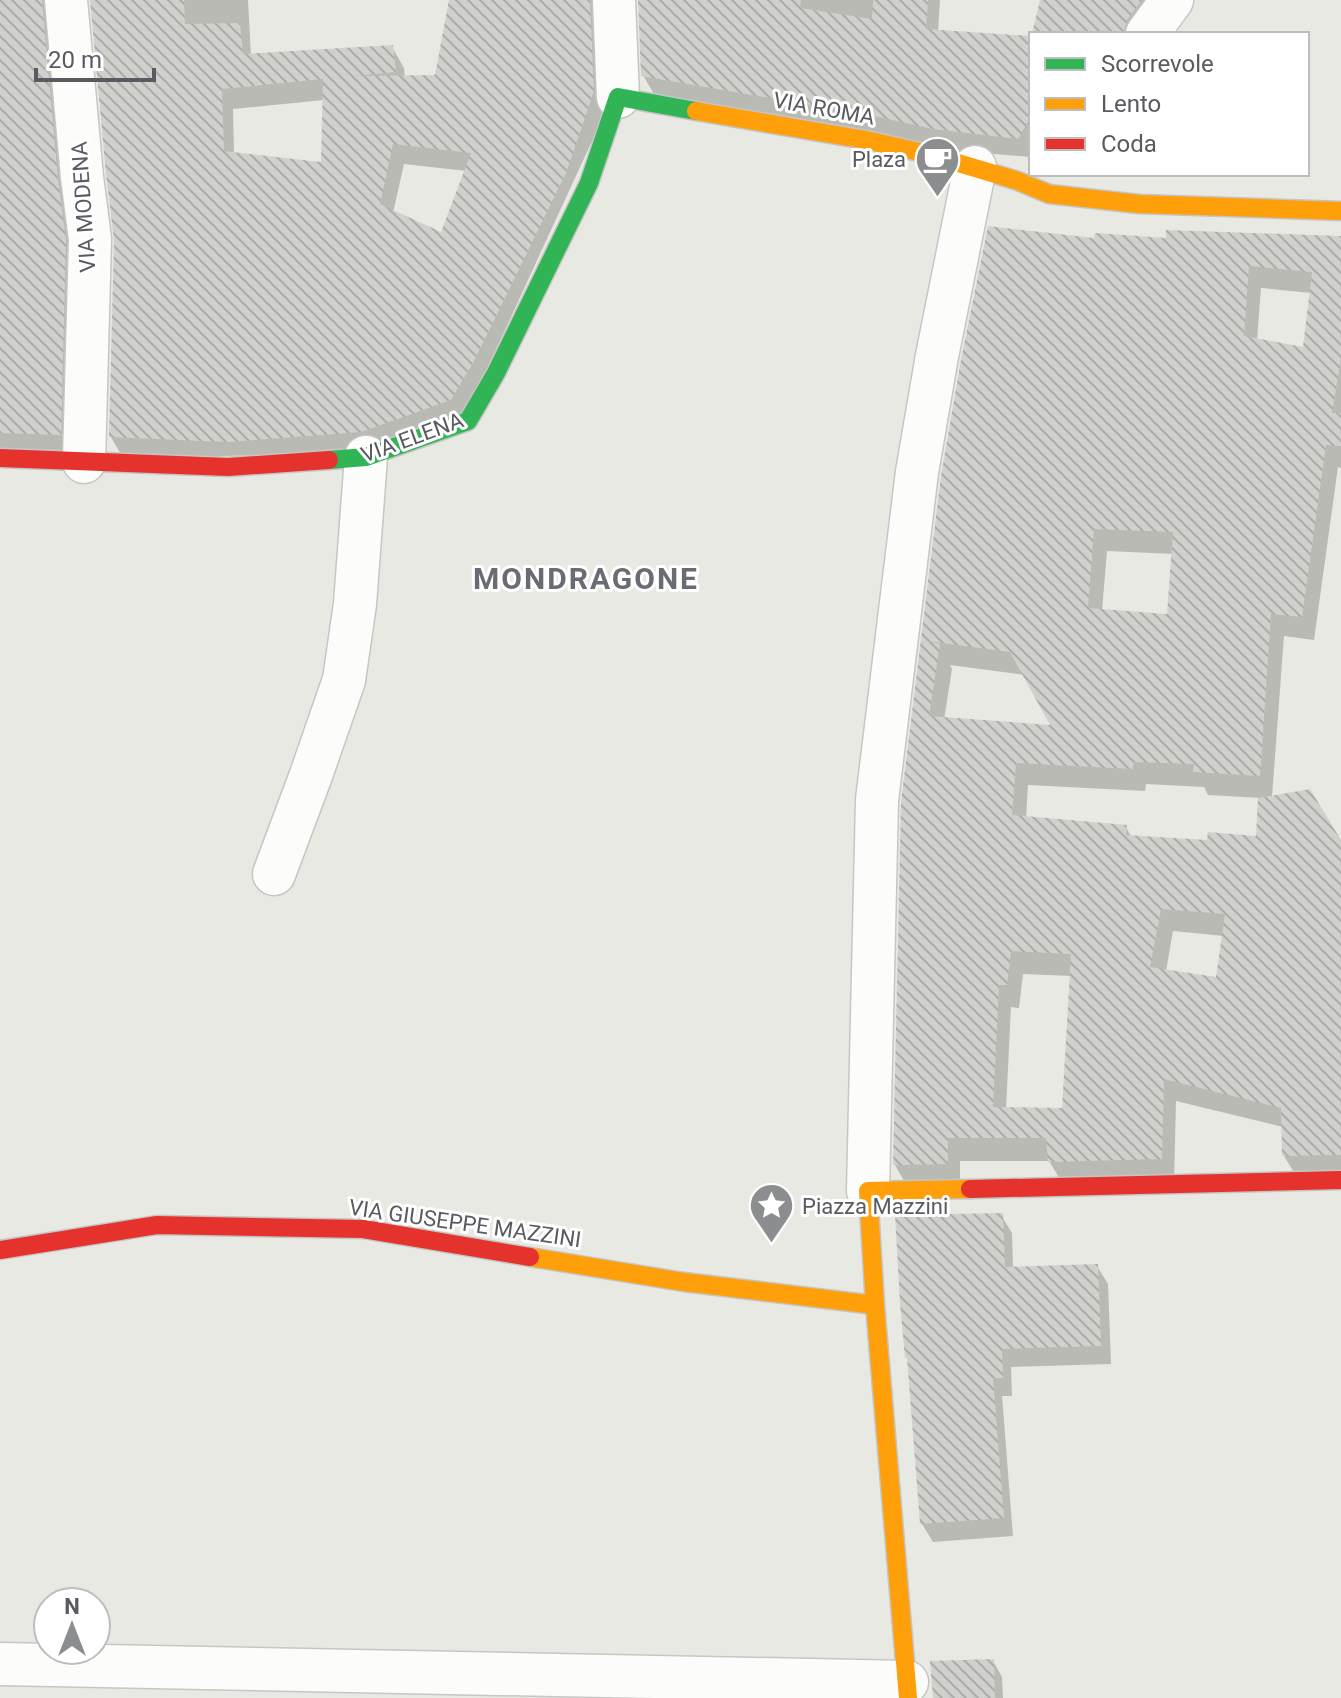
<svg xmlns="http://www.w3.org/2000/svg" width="1341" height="1698" viewBox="0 0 1341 1698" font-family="Roboto,sans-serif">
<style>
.shadow{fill:#0003;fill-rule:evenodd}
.building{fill:url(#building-back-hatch);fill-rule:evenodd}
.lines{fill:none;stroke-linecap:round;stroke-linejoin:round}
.street-casing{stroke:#c6c7c5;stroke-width:45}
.fast-casing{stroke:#c5c5c5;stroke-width:21}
.slow-casing{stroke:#c5c5c5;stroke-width:21}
.jam-casing{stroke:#c5c5c5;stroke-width:21}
.street{stroke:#fcfcfb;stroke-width:42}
.fast{stroke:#30b455;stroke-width:18}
.slow{stroke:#ff9f0a;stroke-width:18}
.jam{stroke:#e5322d;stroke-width:18}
.labels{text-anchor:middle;stroke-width:6;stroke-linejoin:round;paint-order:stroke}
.street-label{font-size:22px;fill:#595b61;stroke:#fff}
.poi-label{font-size:22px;fill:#595b61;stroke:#fff;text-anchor:end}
.district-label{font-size:30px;font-weight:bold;letter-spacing:2px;fill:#6a6c73;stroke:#fff}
</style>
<defs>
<pattern id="building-back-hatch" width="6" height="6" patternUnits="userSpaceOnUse" patternTransform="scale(2)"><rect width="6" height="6" fill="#d0d0cd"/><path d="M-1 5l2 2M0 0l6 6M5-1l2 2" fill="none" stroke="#acacaa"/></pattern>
</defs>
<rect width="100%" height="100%" fill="#e9e9e3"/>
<!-- shadow -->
<path class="shadow" d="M0,0H66L72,456L0,457Z
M92,0H248L251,56L392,47L404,68L405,78L437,77L451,0H615L605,113L463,421L373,453L123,458L111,437L116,240ZM324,100L323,164L234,155L233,109ZM404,164L466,171L442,235L393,213Z
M639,0H940L938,32L1031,38V157L946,150L655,96L643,75Z
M1043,0H1173L1144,34H1034Z
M1341,238V468L1338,467L1314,640L1284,636L1272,797L1341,844V1178L1298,1179L1284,1156L1283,1127L1176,1101L1174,1182L1063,1184L1049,1161H960V1187L908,1188L895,1165L903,802L943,476L1096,240ZM1261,288L1311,293L1304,349L1257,341ZM1107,551L1173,554L1169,617L1102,611ZM950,665L1025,675L1053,727L944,720L952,669ZM1146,784L1204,787L1208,795L1260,798L1257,838L1209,842L1132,838L1126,827L1026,819L1028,785L1145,791ZM1173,931L1224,936L1218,979L1166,971ZM1023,974L1072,976L1064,1110L1006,1109L1011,1007L1019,1008Z
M1001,1215L1012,1233L1013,1268L1097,1266L1108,1284L1111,1364L1011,1367L1012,1396H1002L1013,1536L933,1542L922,1524L910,1363L906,1357Z
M993,1661L1002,1677L1003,1698H935Z"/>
<!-- building -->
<path class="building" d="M0,0H42L58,179L66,240L61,435L0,433Z
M90,0H184L185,24L240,23L243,54L393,45L396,72L354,76L435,75L449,0H590L594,91L566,173L474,361L451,400L361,432L228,442L109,437L114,240L106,174ZM323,79L321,162L224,151L222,89ZM393,144L471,153L441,232L380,204Z
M638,0H801L800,8L872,19L873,0H928L926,29L1031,36V116L1018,139L933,129L870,115L641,76Z
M1040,0H1142L1127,20L1123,34H1032Z
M988,226L1094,238L1095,233L1166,238V230L1341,236V358L1332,413H1341V446L1326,445L1302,617L1271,614L1260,776L1193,772L1194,764L1134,762L1133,769L1016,763L1012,815L1127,825L1126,835L1207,840L1208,832L1256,836L1258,798L1310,789L1341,840V1155L1282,1156L1281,1108L1164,1079L1162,1159L1048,1162L1046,1138H948V1164L893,1165L901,802L941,476L961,360ZM1249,266L1312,272L1303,347L1244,336ZM1094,529L1173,532L1167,614L1088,608ZM927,641L1010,652L1050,725L929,716L940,644ZM1161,909L1225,914L1216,977L1150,967ZM1011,951L1071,954L1062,1108L993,1107L999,985H1007Z
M1003,1213L1005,1267L1098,1264L1101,1346L1002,1349L1003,1378H993L1004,1518L920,1524L907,1358H905L900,1303L895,1215Z
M994,1659L995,1698H933L930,1661Z"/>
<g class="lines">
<defs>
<path id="street" d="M66,0L82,177L90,239L84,462
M614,0L618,97
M1147,34L1172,0
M274,874L311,775L344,680L355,604L366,457
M868,1191L877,800L917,472L937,356L975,167
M0,1664L907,1682"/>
<path id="fast" d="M329,460L366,457L468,421L496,373L589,183L618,97L696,111"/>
<path id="slow" d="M696,111L866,140L928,154L1018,181L1049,194L1139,204L1341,211
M530,1257L684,1282L875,1305
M908,1698L875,1305L868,1191L970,1189"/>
<path id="jam" d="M0,458L228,467L329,460
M970,1189L1341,1180
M0,1250L157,1225L363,1229L530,1257"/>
</defs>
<!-- street casing -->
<use href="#street" class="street-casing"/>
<!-- fast casing -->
<use href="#fast" class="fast-casing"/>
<!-- slow casing -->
<use href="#slow" class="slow-casing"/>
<!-- jam casing -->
<use href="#jam" class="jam-casing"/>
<!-- street -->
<use href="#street" class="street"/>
<!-- fast -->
<use href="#fast" class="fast"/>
<!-- slow -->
<use href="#slow" class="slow"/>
<!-- jam -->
<use href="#jam" class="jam"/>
</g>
<!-- icons -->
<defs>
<symbol id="cafe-pin" viewBox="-11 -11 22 30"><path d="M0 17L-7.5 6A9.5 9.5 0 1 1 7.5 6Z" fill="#8b8d8e" stroke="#fff"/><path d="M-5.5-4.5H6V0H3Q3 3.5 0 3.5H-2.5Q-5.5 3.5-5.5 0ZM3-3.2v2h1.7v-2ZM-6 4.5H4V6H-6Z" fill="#fff"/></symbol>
<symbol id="sight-pin" viewBox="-11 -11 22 30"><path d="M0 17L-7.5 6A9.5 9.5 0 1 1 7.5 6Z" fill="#8b8d8e" stroke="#fff"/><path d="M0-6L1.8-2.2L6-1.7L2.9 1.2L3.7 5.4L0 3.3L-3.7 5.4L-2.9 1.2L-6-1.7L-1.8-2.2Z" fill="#fff"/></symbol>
</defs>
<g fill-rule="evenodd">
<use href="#cafe-pin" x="912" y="134" width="51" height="69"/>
<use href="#sight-pin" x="746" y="1180" width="51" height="69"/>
</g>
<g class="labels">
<!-- street labels -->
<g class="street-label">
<text transform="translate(824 108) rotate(10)" y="8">VIA ROMA</text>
<text transform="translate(83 207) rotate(-94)" y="8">VIA MODENA</text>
<text transform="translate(412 437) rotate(-20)" y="8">VIA ELENA</text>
<text transform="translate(465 1223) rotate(8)" y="8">VIA GIUSEPPE MAZZINI</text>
</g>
<!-- poi labels -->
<g class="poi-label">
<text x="906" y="167">Plaza</text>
<text x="802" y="1214" text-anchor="start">Piazza Mazzini</text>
</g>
<!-- district labels -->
<g class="district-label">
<text x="586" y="589">MONDRAGONE</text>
</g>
</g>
<!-- legend -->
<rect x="1029" y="32" width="280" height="144" fill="#ffffff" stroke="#bdbdc0" stroke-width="2"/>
<rect x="1045" y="58" width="40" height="12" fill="#30b455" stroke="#bdbdc0" stroke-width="2"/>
<text x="1101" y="72" font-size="24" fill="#595b61">Scorrevole</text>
<rect x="1045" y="98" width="40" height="12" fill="#ff9f0a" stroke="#bdbdc0" stroke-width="2"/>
<text x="1101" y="112" font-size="24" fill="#595b61">Lento</text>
<rect x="1045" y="138" width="40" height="12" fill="#e5322d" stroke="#bdbdc0" stroke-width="2"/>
<text x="1101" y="152" font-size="24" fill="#595b61">Coda</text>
<!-- north arrow -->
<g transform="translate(72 1626)"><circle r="38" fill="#ffffff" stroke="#bdbdc0" stroke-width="2"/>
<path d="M0-6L14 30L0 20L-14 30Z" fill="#8b8d8e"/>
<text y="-12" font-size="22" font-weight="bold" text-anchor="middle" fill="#595b61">N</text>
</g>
<!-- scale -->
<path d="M36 68v12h118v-12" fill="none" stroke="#595b61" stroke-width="4"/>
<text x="48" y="68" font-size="24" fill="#595b61" stroke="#ffffff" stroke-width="6" paint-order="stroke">20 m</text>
</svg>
